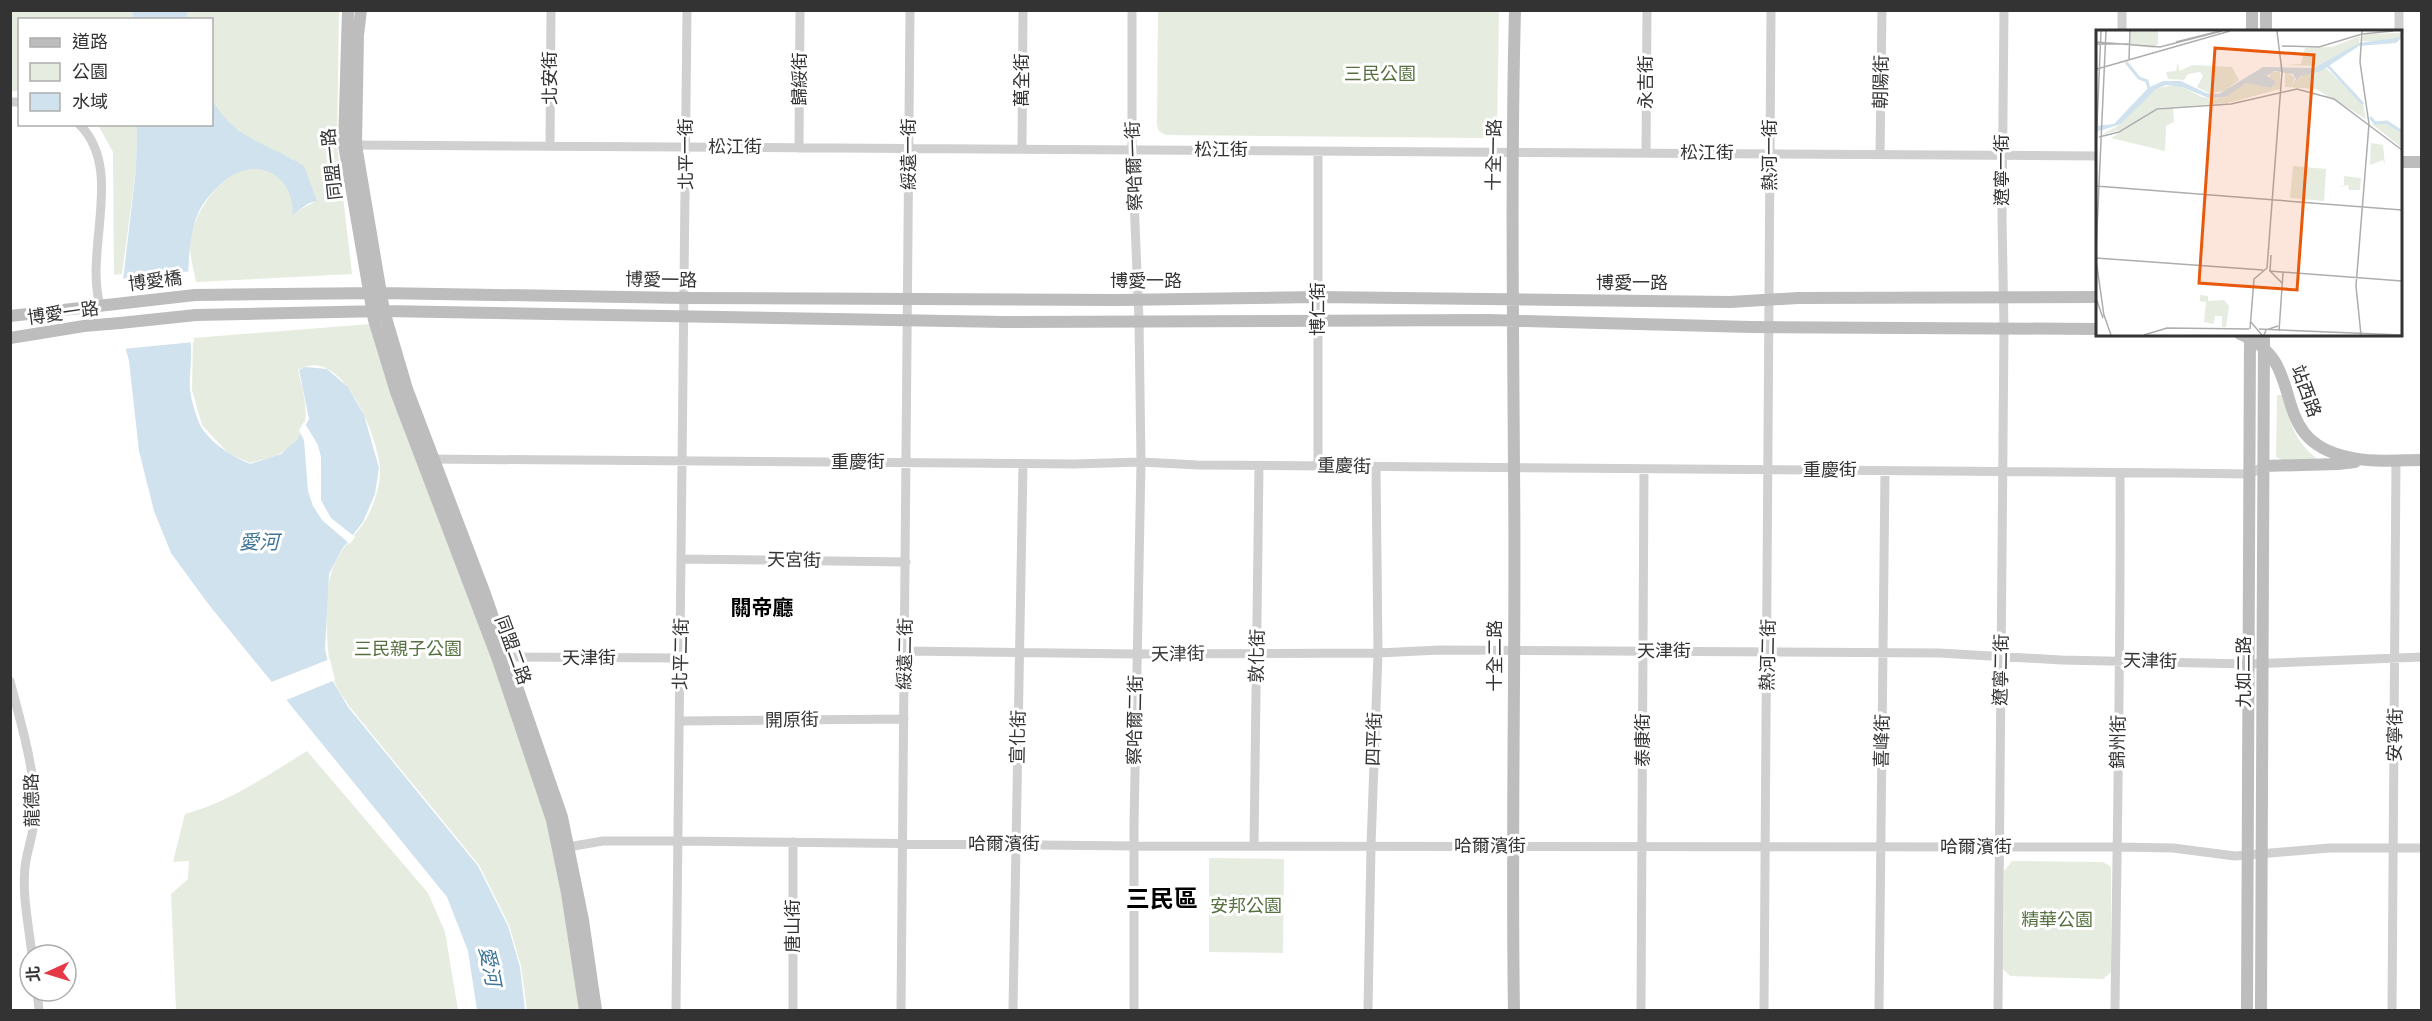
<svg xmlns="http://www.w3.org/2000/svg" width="2432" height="1021" viewBox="0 0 2432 1021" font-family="Jost,'Noto Sans TC',sans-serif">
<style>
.green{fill:#e6ecdf}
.water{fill:#cfe2ee}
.pier{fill:#fff}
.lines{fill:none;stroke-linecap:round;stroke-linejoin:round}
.street{stroke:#d0d0d0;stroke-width:9}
.secondary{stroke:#bdbdbd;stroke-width:12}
.secondary-bridge{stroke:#bdbdbd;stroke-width:12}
.labels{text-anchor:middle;stroke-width:6;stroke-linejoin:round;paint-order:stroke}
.park-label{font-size:18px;fill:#56703f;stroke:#fff}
.street-label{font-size:18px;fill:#333;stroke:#fff}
.water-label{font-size:20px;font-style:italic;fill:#3f7597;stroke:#fff}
.quarter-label{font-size:21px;font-weight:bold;fill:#000;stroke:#fff}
.district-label{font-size:24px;font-weight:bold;fill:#000;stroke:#fff}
.inset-river{fill:none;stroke:#cfe2ee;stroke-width:3}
.inset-road{fill:none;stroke:#adadad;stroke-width:1.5}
.view{fill:#e8590c;fill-opacity:0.15;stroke:#e8590c;stroke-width:3}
.inset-edge{fill:none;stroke:#333;stroke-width:3}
</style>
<rect width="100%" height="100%" fill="#fff"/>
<!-- green -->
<path class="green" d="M11,11H132L133,19L20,20L19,91H11Z
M187,11H339L337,145L352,274L196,282C194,270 190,258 190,246C191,206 243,141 282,180C292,190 294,201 292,214L316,201L293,159L255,143L223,118L212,100V20L188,19Z
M1158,11H1499L1497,129L1493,137L1483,138L1166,135L1159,131L1157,125Z
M98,125H137L136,169L122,274L114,275L113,152Z
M371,324L544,798L584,1010H527L521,966L509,925L479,865L349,706C343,697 336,688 333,678C326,657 324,595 331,574C333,566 338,556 343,549C349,540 357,533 363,524C373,509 381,486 380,468C378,436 341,343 298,370C305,401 317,433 281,453C272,458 260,460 250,463L228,453L202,425L192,390L193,338Z
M2277,395H2282C2291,424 2294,442 2320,461L2282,460L2276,457Z
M307,751L428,893L445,932L458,1010H176L171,894L188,879L189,861L173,862L185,814C230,802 268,775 307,751Z
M1209,858L1284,859L1283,953L1209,952Z
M2012,861L2103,862L2111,867V972L2103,979L2010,976L2003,969L2004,871Z"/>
<!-- water -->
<path class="water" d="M132,11H187L188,19H133Z
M212,100C236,141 268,143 304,166L317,201L309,203L292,215C296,183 267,159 237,173C225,178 214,190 206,200C201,206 196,217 194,225C184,264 190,308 191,348C192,362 189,376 190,390C191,399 196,416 200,425C210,443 232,456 250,464L281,454L297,440L309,419L299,370L305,367L327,369L348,387L364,415L379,468L375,494L363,522L342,549L329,574L325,649L332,680L348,707L478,866L508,926L520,967L525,1010H477L468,951L447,897L209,605L171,553L154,511L139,451L129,361L124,342L122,289L136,169L137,125L212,124Z"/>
<!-- pier -->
<path class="pier" d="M192,271L194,342L123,349L119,279Z
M304,422L318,445L321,457V500L331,518L355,537L350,544L322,520L313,506L308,491L304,440L299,430Z
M330,659L335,680L284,701L269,683Z"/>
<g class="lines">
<!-- street -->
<path class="street" d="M1132,10V150L1139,321L1141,462L1134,825V1010
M2122,32V10
M2399,32V10
M10,102H20
M79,124C125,169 84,249 100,305
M350,145L2098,156
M550,146L551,10
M799,148L800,10
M1022,149L1023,10
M1318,151V466
M1646,153L1647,10
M1880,154L1882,10
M428,459L1074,464L1141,462L1198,465L2177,473L2250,474L2264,466
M682,559L906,562
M906,651L1136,654L1378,653L1440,650L1939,653L2061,660L2248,664L2422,657
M502,657L681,658
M10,681C21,724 34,765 35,808C36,829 27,848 25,867C22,896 29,927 32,955
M680,721L904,719
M793,842V1010
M1254,846L1259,466
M562,848L603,841H679L1134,846L2117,847L2173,848L2235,856L2329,848H2422
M37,991L39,1010
M676,1010L687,10
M901,1010L910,10
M1013,1010L1023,464
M1368,1010L1371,846L1378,653L1376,467
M1641,1010L1644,469
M1764,1010L1771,10
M1879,1010L1885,471
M1998,1010L2004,329L2002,217L2004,10
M2115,1010C2117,831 2121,652 2120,473
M2392,1010L2396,460"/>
<!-- secondary -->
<path class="secondary" d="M348,10L344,145L374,320L396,392L497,657L552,820L567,893L585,1010
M361,10L358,35L356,145L384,311L407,389L485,594L562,817L583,920L596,1010
M2252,32V10
M2266,32V10
M2400,162H2422
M196,315L384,311L1006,322L1487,320L1751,327L2098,329
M10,316L195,295L380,293L685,298L1118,300L1318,297L1730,302L1798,298L2098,297
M2240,334C2312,362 2263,439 2348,457C2372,463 2398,460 2422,460
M10,338L84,326L120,323
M2264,466L2338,464L2355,462
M1514,1010C1511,830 1516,649 1514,468C1513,315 1511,163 1515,10
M2247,1010L2250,334
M2261,1010L2264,334"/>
<!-- secondary-bridge -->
<path class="secondary-bridge" d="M120,323L196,315"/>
</g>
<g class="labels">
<!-- park labels -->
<g class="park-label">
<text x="1380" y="80">三民公園</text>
<text x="408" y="655">三民親子公園</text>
<text x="1246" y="912">安邦公園</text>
<text x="2057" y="926">精華公園</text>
</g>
<!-- street labels -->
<g class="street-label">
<text transform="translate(550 78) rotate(-90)" y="6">北安街</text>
<text transform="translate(800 79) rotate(-90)" y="6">歸綏街</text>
<text transform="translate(1022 80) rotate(-90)" y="6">萬全街</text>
<text transform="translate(1646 82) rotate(-90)" y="6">永吉街</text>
<text transform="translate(1881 82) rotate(-89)" y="6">朝陽街</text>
<text x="735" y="153">松江街</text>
<text x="1221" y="156">松江街</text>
<text x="1707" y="159">松江街</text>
<text transform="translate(686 154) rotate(-90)" y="6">北平一街</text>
<text transform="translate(909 154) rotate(-90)" y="6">綏遠一街</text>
<text transform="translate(1494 155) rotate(-89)" y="6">十全一路</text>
<text transform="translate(1770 155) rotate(-90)" y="6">熱河一街</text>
<text transform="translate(332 164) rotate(-96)" y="6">同盟一路</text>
<text transform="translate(1134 166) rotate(-92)" y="6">察哈爾一街</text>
<text transform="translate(2002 170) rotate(-90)" y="6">遼寧一街</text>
<text transform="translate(661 280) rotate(1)" y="6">博愛一路</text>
<text transform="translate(155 281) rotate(-7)" y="6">博愛橋</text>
<text x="1146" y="287">博愛一路</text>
<text x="1632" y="289">博愛一路</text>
<text transform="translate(1318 309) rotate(-90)" y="6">博仁街</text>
<text transform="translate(63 313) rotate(-8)" y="6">博愛一路</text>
<text transform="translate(2306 391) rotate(70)" y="6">站西路</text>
<text x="858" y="468">重慶街</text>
<text transform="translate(1344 466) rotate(1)" y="6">重慶街</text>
<text x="1830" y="476">重慶街</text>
<text transform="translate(794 560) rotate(1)" y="6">天宮街</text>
<text transform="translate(513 650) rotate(70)" y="6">同盟二路</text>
<text x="1664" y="657">天津街</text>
<text transform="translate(681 654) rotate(-89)" y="6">北平二街</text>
<text transform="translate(905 654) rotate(-89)" y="6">綏遠二街</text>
<text transform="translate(1178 654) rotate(-1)" y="6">天津街</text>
<text transform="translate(1768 655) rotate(-89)" y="6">熱河二街</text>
<text transform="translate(1257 656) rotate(-89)" y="6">敦化街</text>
<text transform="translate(1495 656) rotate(-90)" y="6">十全二路</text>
<text x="589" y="664">天津街</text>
<text transform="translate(2150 661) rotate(1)" y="6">天津街</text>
<text transform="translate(2001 670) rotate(-89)" y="6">遼寧二街</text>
<text transform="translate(2244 672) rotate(-90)" y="6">九如二路</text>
<text transform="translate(792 720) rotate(-1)" y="6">開原街</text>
<text transform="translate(1135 720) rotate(-89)" y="6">察哈爾二街</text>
<text transform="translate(2395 735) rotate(-89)" y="6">安寧街</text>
<text transform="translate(1018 737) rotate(-89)" y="6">宣化街</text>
<text transform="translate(1374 739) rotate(-88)" y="6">四平街</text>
<text transform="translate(1643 740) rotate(-90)" y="6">泰康街</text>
<text transform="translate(1882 741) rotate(-89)" y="6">喜峰街</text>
<text transform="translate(2118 742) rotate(-89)" y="6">錦州街</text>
<text transform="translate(32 800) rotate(-91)" y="6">龍德路</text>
<text x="1004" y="850">哈爾濱街</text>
<text x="1490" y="852">哈爾濱街</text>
<text x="1976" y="853">哈爾濱街</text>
<text transform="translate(793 926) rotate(-90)" y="6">唐山街</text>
</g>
<!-- water labels -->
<g class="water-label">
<text x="259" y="549">愛河</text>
<text transform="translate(490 966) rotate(79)" y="7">愛河</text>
</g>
<!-- quarter labels -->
<g class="quarter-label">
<text x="762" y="615">關帝廳</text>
</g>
<!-- district labels -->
<g class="district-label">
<text x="1162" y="907">三民區</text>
</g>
</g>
<!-- overview -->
<g transform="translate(2096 30)">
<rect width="306" height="306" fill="#fff"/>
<path d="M35,1H62V14L57,18L34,15ZM306,3L305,8L291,12L266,11L268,4ZM264,6L263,13L224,36L190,35L205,34L209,18L236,17ZM82,32L83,41L97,35L136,37L143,50L128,61L113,63L101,57L107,46L104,42L92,44L88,50L72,49L70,42L80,41ZM230,38L267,74L270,89L220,59L189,57V42L199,47L196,55L208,44ZM175,42H184V59L132,73L61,78L24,100L5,105L25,94L60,58L82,55L106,67L121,69L150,53L175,58L180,52L172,49ZM77,78L78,92L70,96L69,121L15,108L61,80ZM291,93L306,104V118L276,94ZM275,113L287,115L289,136L287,130L274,135ZM197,136L230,139L228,171L194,168ZM248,146L265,148L264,160H253L252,155L243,157L248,155ZM104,265L112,266V271L128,270L133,276L130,297H126V286H119L118,294L108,292L110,272L104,271Z" fill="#e6ecdf"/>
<path d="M306,7L300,13L263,16L225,41L205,46L196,55L200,49L197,44L178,41L171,46L180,52L175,58L150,53L131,66L115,69L86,57L70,55L60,59L25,94L0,102V96L18,94L52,58L67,51H85L110,63L123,64L167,37L218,38L263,13Z" fill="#cfe2ee"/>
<path class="inset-river" d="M30,32L43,48L51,51L53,59M231,35L267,74M274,87L279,93L291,92L306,102"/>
<path class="inset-road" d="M0,12L64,17L126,1M80,12L124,1M0,14H33M186,16L223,17L266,4L297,1M33,29L34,1M1,39L134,1M3,107L23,102L61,79L135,74L201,59L238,69L306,120M0,118L5,1M0,156L306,180M0,221L10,1M175,225L174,241L186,253M0,228L167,240M0,229L8,286M173,241L306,251M0,268L7,288M8,285L15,305M154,291L166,305M154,299L158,249L171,238L186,42L181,1M163,299L306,305M183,301L187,243M48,305L71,298L153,299M168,305L170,300L182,296M265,305L260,256L273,94L264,32L266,1"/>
<path class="view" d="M119,18L218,25L201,260L103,253Z"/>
<rect width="306" height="306" class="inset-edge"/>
</g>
<!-- border -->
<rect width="2432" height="1021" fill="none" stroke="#333333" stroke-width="24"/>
<!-- legend -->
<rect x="18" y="18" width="195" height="108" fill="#ffffff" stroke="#adadad" stroke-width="1.5"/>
<rect x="30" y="38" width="30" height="9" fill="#bdbdbd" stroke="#adadad" stroke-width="1.5"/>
<text x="72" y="48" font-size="18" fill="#333333">道路</text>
<rect x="30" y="63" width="30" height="18" fill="#e6ecdf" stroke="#adadad" stroke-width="1.5"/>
<text x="72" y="78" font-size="18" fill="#333333">公園</text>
<rect x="30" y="93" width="30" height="18" fill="#cfe2ee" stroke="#adadad" stroke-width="1.5"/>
<text x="72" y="108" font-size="18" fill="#333333">水域</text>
<!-- north arrow -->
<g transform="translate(48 973) rotate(266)"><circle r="28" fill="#ffffff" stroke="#adadad" stroke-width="1.5"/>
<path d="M0-4.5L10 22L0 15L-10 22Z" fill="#e63946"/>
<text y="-9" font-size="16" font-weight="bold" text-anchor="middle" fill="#333333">北</text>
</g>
</svg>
